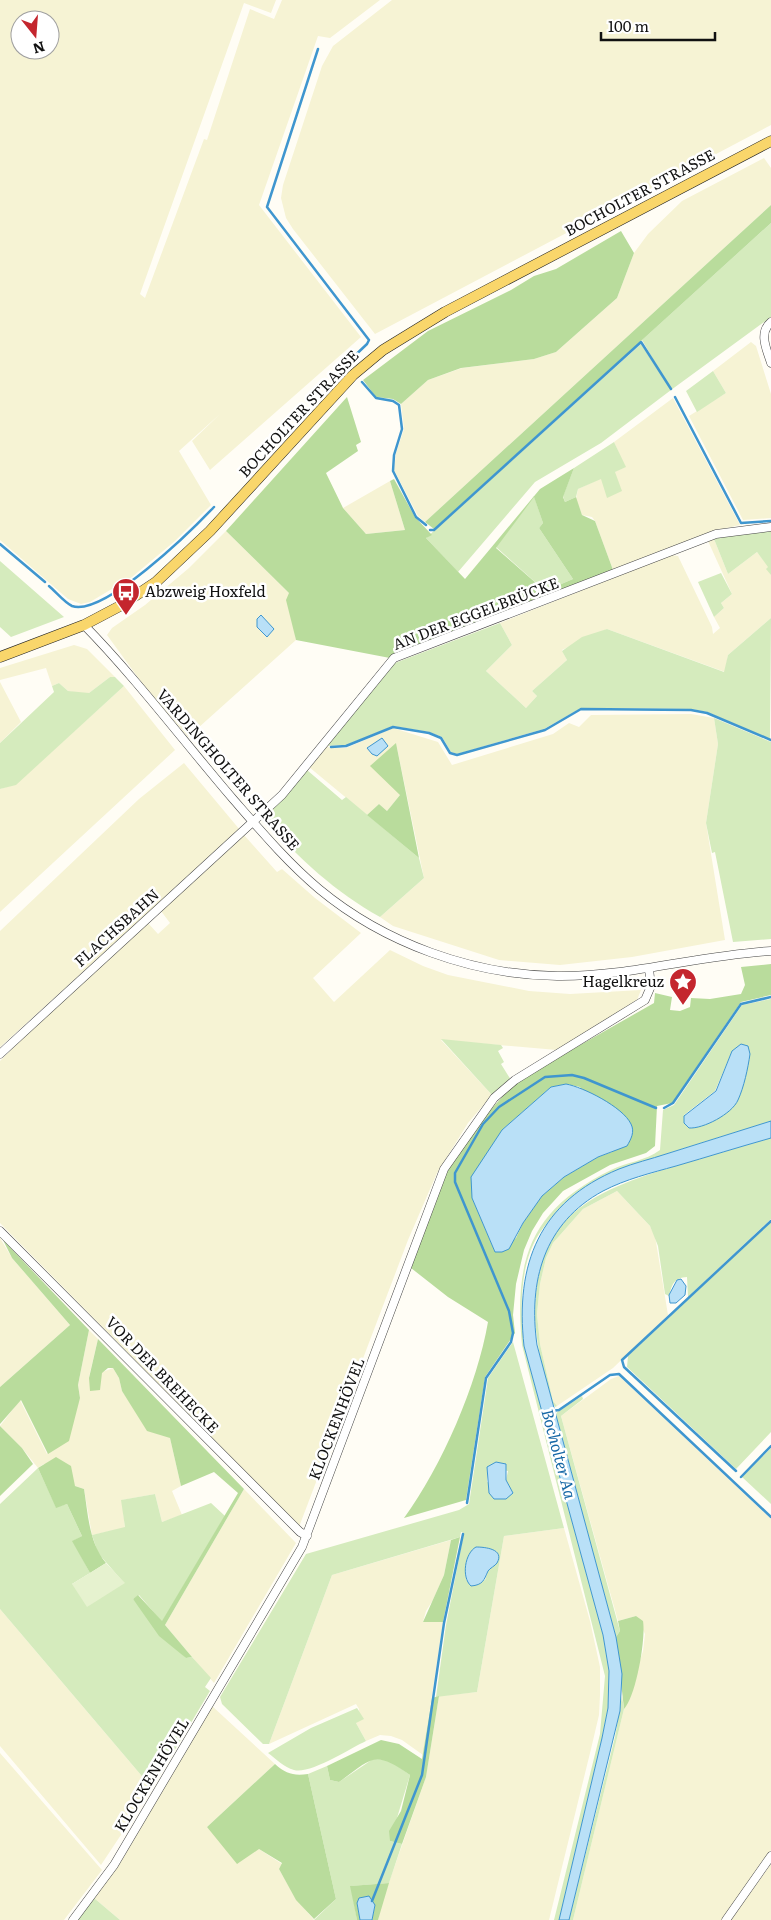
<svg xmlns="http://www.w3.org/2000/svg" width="771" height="1920" viewBox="0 0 771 1920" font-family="Literata,serif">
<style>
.farmland{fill:#f6f3d4;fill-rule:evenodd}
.green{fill:#d5ebbd;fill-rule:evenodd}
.forest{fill:#b9dc9c;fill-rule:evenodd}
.pitch{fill:#e6f2cf}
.water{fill:#b9e0f7;stroke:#3f96cf}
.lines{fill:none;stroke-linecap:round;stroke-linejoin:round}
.stream{stroke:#3f96cf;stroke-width:2.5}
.minor-casing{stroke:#444;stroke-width:9}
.major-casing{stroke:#222;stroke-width:11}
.minor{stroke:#fff;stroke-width:8}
.major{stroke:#f9d66b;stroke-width:10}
.labels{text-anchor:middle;stroke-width:5;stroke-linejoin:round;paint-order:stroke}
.street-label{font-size:15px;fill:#111;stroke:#fff}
.poi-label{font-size:15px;fill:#111;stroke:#fff;text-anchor:start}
.water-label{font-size:16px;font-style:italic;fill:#1768a6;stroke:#fff}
</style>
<rect width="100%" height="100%" fill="#fffdf5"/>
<!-- farmland -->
<path class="farmland" d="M0,0H276L271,13L244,3L140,294L145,298L204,139L207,140L250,9L274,19L282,0H380L330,38L318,36L259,205L361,337L210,470L192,441L220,414L179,451L211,505L175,541L132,577L90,602L81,604L68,599L0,540ZM20,20H50V50H20Z
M392,0H771V125L375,334L293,229L286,218L281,198L283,185L322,66L333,46Z
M764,158L771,168V205L425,522L418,516L394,470L396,453L404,429L401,404L428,380L462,368L534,359L556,352L617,298L634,253L648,234L682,201Z
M751,342L756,346L771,394V518L743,520L689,416L726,393L713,371Z
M673,398L740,525L714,531L613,570L595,521L592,517L582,515L576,499L578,489L625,467L614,442Z
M390,481L405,530L366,534L343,508Z
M226,531L290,594L296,640L188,737L142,683L107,635L112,628L145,605L189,568Z
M714,539L728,574L757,552L769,567L771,575V618L728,655L725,672L607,629L562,650L567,660L532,691L537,696L526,708L486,671L512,645L500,623L671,555L678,556L712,627L713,634L720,628L714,617L724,608L721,603L732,594L708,541Z
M74,645L87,649L115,677H110L89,693L82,694L68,691L59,683L52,686L46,668L0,680V668Z
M0,682L21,722L0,743Z
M124,686L175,750L0,912V789L16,784Z
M691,714L714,718L718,744L706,823L725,940L632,957L560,965L499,960L393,926L380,917L424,878L396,743L400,795L387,811L379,804L367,815L309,767L327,746L330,748H346L393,728L438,742L452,765L553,734L569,723L579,727L591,715Z
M184,763L240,830L0,1047V931L139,799Z
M244,835L277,872L282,869L315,898L361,933L313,978L334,1002L390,950L423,966L448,975L529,991L570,994L641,990L637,1000L557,1050L441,1040L492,1095L468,1123L437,1173L408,1240L299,1527L0,1223V1061L26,1035L148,923L158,934L170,923L161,911Z
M617,1191L650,1226L655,1236L668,1315L613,1368L557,1406L553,1401L540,1344L537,1314L540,1284L546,1258L553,1243L583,1209Z
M0,1238L12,1258L70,1325L0,1387Z
M89,1330L98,1339L89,1377L113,1368L119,1378L122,1391L132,1405L170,1438L181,1486L172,1491L182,1515L162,1522L155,1494L122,1500L125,1528L92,1535L84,1489L75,1486L44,1464L38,1468L22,1448L0,1426L20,1400L47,1454L80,1398L78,1385Z
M619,1376L771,1519V1850L722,1920H573L624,1709L643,1651L645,1634L636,1616L618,1621L561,1416L611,1379Z
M244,1489L296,1543L214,1683L165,1625Z
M564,1528L590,1621L600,1667V1695L599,1715L591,1749L549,1920H378L380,1908L426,1777L439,1696L477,1692L504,1536Z
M451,1540L444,1575L433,1600L426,1611L423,1622H443L423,1755L402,1740L391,1736L380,1735L366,1741L356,1723L359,1709L356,1704L269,1744L332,1575Z
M0,1609L152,1788L101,1865L0,1746Z
M212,1706L275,1764L207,1827L259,1849L282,1864L279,1869L296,1899L314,1920H120L94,1898L119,1865Z
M0,1753L102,1870L64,1920H0Z
M771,1864V1920H731Z"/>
<!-- green -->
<path class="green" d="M771,223V317L671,390L642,340Z
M641,344L671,390L601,443L535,482L458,572L426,538Z
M713,371L726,393L697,412L686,391Z
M614,442L626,467L615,472L622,491L607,498L601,479L578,489L576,497L565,502L563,496L574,468Z
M534,496L543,523L539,528L573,579L545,591L496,547Z
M771,531V575L766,569L768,567L757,552L728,574L714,539L737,534Z
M0,561L64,617L11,637L0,627Z
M721,573L732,594L721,603L724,608L714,617L698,582Z
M771,618L770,739L707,712L692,709L581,708L544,729L457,754L451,752L442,737L429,732L393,726L346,745L327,746L395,663L500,623L512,645L486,671L526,708L537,696L532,691L567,660L562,651L582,637L607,629L724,672L728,655Z
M110,677H115L124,686L16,785L0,789V743L54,692L52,686L59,683L68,691L89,693Z
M714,718L771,742V939L733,942L715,852L712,853L706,823L718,744Z
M307,770L342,800L346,797L419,858L424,878L380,917C335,892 300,859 265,821V817Z
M771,999V1121C737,1132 703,1142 669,1153C640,1163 610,1171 584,1188C568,1198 550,1218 539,1234C519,1265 520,1311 524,1346L603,1635L609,1671L608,1708L602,1738L559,1920H554L600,1734L605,1676L522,1345C514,1259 530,1210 611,1170C627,1162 645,1161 660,1150L663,1110L674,1105L742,1005ZM732,1051L750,1054L738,1100L684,1115L715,1091Z
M441,1039L501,1045L503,1048L498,1051L504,1062L501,1064L511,1080L492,1095Z
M771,1138V1219L688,1297L687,1277C674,1278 672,1284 669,1296L665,1294L658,1246L650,1226L617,1191L583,1209L553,1243L546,1258L540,1284L537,1314L540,1344L553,1401L557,1406L555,1407C545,1394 536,1337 535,1319C534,1221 584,1194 669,1168C703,1158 737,1148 771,1138Z
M771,1222V1432L736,1469L627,1367L628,1356Z
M513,1342L564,1528L504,1536L477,1692L436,1697L446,1625L464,1533L461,1532L460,1537L332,1575L269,1744H263L222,1704L220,1697L306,1554L459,1510L469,1504L488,1378ZM487,1467L508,1471L506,1480L510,1487L487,1482ZM468,1561L497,1562L488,1571L485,1580L471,1585C462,1578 467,1571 468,1561Z
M582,1396L583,1399L561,1416L620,1631L616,1637L556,1415L557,1412Z
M771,1448V1504L742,1477Z
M38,1468L56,1507L67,1504L82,1536L73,1541L90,1573L72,1584L124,1583L98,1553L92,1535L125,1527L121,1500L155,1494L162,1522L211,1503L225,1516L162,1622L139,1595L133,1599L186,1658L192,1657L211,1678L205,1687L210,1691L152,1788L0,1609V1504Z
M622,1696L624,1709L573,1920H569L615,1737Z
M357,1708L364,1719L356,1723L366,1741C351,1748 309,1775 294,1770C284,1767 276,1759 268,1753L311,1728Z
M373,1759L389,1760L410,1775L390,1841L402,1844L389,1883L351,1886L357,1920H314L336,1899L308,1774L327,1766L330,1780L339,1782Z
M94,1898L120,1920H78Z"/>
<!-- forest -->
<path class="forest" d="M771,205V223L434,529L425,522Z
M621,231L634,253L617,298L556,352L534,359L461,368L428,380L401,404L393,399L376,397L363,380L428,331L511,290L534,276L556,269Z
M347,397L361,442L356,445L358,451L326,473L343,508L366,534L405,530L390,481L394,479L415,517L432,535L426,538L465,579L540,489L574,468L563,497L565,502L576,497L582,515L595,521L613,570L412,648L403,642L390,658L296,640L286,600L289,593L226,531ZM534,497L543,523L539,528L573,579L545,591L496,548Z
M396,743L419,858L367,815L379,804L387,811L400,795L370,766Z
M771,964V995L741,1002L672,1103L657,1106L655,1146L646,1153L610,1165L563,1191L543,1213L532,1231L524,1250L516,1284L513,1315L515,1333L485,1377L466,1500L404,1518C442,1466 477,1385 488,1322L448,1297L411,1268L448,1169L482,1119L517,1081L654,1003L655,993L672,997L670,1010L680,1011L690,1007L691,998L710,999L741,994L745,985L741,967ZM566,1084L580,1087L612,1152L598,1157L564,1177L542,1196L523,1223L516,1238L495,1252L472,1198L490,1151L502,1130L551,1087Z
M3,1240L89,1330L78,1385L80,1398L69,1441L48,1454L21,1400L0,1424V1387L70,1325L12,1258Z
M98,1339L244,1489L165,1625L192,1657L186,1658L159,1636L133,1599L138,1595L162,1621L238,1493L214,1472L181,1486L170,1438L147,1431L122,1391L119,1378L113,1368H108L102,1373L100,1390L90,1391L89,1378Z
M0,1426L22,1448L33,1464L0,1496Z
M56,1457L71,1466L75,1486L84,1489C88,1514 89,1543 106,1563L90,1573L72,1541L82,1536L67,1504L56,1508L38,1468Z
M460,1537L443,1622H423L444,1575L451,1540Z
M636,1616L643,1621C646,1639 636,1696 624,1709L616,1637L620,1631L618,1621Z
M439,1696L426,1777L402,1844L390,1841L389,1831L401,1811L410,1775C373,1749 372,1759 339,1782L330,1780L327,1766L381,1740L399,1744L422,1759L432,1698Z
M275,1764C286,1774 294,1776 308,1774L336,1899L314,1919L296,1900L279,1869L282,1863L259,1849L237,1864L207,1827Z
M389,1883L378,1920H372L375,1905L357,1903L360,1920H357L350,1886Z"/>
<!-- pitch -->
<path class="pitch" d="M106,1563L125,1583L87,1607L72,1584Z"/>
<!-- water -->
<path class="water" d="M261,615L274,629L267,637L257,627V619Z
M382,738L388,746L377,756L372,754L367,748Z
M741,1044L748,1046L750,1054C748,1068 744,1087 738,1100C732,1114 703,1129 689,1128L684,1123V1116L716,1091L732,1051Z
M566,1084C583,1087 623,1107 631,1124C635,1132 631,1139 627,1146L598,1157L564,1177L542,1196L523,1223L509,1249L502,1252H495L472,1198L471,1177L502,1130L551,1087Z
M771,1121V1138C739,1147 707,1157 676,1166C651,1173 626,1179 603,1191C544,1223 528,1281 537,1345L616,1637L622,1674L620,1711L569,1920H559L602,1738L608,1708L609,1671L603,1635L524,1346C515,1264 539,1202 619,1169C634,1163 651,1159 666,1154C701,1143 736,1132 771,1121Z
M681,1279L686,1286L685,1295L676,1303H670L669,1295L677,1280Z
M496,1462L506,1464V1480L513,1493L506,1499H494L489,1493L487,1467Z
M476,1547C485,1547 505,1549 497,1563C495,1566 490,1568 488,1571C484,1580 483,1585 471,1586C461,1577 465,1553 476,1547Z
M369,1896L375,1905L372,1920H360L357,1903L359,1898Z"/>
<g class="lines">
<!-- stream -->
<path class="stream" d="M318,49L267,207L369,340L367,344L346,364
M362,382L376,398L393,401L399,405L402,429L394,455L393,471L416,517L426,525
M675,397L741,523L771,521
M430,530H434L641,342L671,389
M0,544L45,582
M49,586C56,592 65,603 72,606C104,617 192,530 214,507
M331,747L346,746L393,727L429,733L441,738L450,753L457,755L545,730L581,709L691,710L707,713L771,740
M664,1108L673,1103L741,1004L771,997
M552,1411L559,1410L610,1375L619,1374L771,1517
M736,1471L624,1367L622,1360L771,1221
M741,1477L771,1446
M467,1503L486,1378L511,1342L513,1333L509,1311L455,1182V1173L483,1124L499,1107L545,1077L572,1075L584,1078L656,1108
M372,1901L422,1775L444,1623L463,1534"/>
<defs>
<path id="minor" d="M771,322C758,333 767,350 771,363
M84,625C136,678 184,742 233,799C260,830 287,862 319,889C384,943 472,975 557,976C629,977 699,955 771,951
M0,1054L282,795L394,658L716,534L771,527
M0,1231L300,1532L307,1536
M73,1920L114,1865L302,1547L444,1169L494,1098L515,1080L645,1000L651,986L649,969
M726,1920L771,1856"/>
<path id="major" d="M0,657L84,625L120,606L156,582L210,531L353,375L383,350L445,312L771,141"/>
</defs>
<!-- minor casing -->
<use href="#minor" class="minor-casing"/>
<!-- major casing -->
<use href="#major" class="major-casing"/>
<!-- minor -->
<use href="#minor" class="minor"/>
<!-- major -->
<use href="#major" class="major"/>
</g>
<!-- icons -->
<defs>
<symbol id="bus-pin" viewBox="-11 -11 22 30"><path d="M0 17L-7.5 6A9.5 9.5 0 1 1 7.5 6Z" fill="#c4262e" stroke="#fff"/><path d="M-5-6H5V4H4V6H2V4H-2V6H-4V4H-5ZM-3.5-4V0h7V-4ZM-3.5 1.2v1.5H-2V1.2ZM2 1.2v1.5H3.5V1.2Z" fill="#fff"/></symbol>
<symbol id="sight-pin" viewBox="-11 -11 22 30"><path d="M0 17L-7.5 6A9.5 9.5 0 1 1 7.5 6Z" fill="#c4262e" stroke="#fff"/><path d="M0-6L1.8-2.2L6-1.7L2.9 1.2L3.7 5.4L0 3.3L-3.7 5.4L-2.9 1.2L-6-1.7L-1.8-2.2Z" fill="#fff"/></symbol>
</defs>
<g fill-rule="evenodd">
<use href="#bus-pin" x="110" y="576" width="32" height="43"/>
<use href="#sight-pin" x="667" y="966" width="32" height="43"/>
</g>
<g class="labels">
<!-- street labels -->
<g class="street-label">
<text transform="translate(640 193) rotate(-28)" y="5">BOCHOLTER STRASSE</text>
<text transform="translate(299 414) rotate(-47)" y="5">BOCHOLTER STRASSE</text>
<text transform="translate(476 614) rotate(-21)" y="5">AN DER EGGELBRÜCKE</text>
<text transform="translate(228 770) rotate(49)" y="5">VARDINGHOLTER STRASSE</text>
<text transform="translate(117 928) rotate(-42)" y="5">FLACHSBAHN</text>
<text transform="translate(162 1375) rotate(46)" y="5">VOR DER BREHECKE</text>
<text transform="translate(337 1419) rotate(-69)" y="5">KLOCKENHÖVEL</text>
<text transform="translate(152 1775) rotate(-59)" y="5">KLOCKENHÖVEL</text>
</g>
<!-- poi labels -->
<g class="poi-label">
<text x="145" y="597">Abzweig Hoxfeld</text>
<text x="664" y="987" text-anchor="end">Hagelkreuz</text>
</g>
<!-- water labels -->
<g class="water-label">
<text transform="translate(559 1454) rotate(75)" y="6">Bocholter Aa</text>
</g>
</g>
<!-- north arrow -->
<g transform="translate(35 35) rotate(163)"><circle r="24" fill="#ffffff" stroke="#a0a0a0"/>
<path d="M0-4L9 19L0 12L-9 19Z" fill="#c4262e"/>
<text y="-8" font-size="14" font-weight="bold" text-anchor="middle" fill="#111111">N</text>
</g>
<!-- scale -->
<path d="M601 32v8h114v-8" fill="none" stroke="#111111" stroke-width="2.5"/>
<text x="608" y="32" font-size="15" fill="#111111" stroke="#ffffff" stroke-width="4" paint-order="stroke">100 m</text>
</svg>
